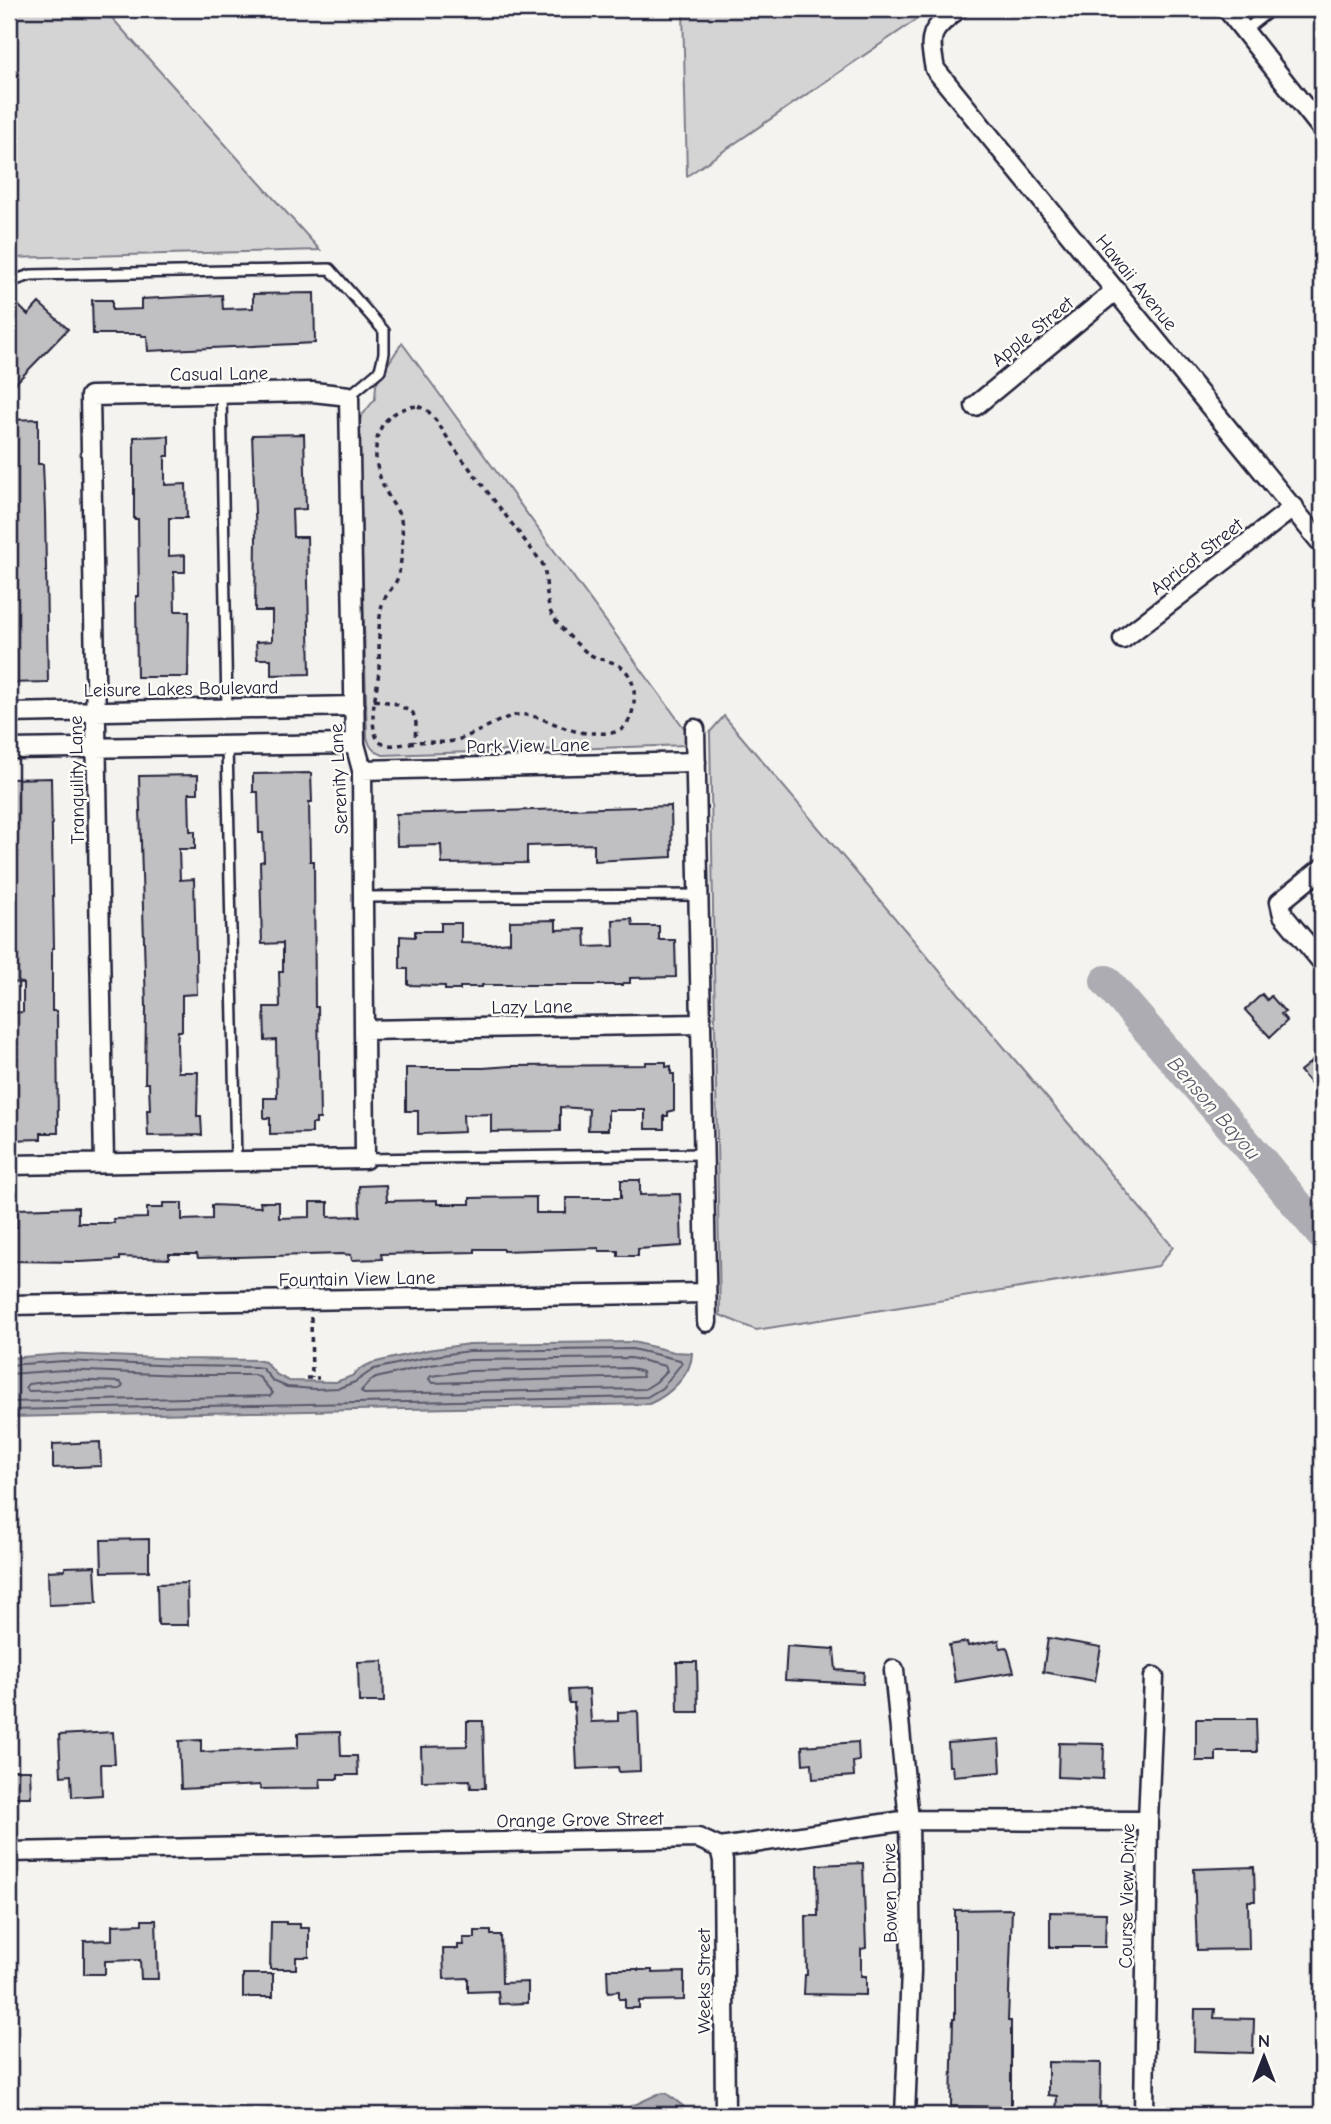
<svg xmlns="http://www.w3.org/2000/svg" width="1331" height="2124" viewBox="0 0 1331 2124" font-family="'Comic Neue',sans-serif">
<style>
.green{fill:#d5d4d5;stroke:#7c7b88;stroke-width:2}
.water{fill:#acacb2;stroke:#757582;stroke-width:2}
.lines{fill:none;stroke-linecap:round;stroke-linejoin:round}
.shore{stroke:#59596b;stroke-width:2}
.river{stroke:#acacb2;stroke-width:32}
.building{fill:#c0bfc2;stroke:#22223b;stroke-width:2}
.service-casing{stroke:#22223b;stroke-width:14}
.minor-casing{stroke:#22223b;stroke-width:23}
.path{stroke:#22223b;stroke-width:3.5;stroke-dasharray:5 5;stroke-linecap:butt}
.service{stroke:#fdfcf7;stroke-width:9}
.minor{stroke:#fdfcf7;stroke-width:18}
.labels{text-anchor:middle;stroke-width:5;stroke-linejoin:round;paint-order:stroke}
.street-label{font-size:19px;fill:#22223b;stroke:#fdfcf7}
.water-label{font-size:21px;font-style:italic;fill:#59596b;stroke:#fdfcf7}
</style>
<rect width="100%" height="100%" fill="#f4f3ef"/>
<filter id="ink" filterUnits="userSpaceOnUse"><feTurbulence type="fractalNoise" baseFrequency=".0143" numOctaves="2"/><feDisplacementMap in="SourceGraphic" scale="14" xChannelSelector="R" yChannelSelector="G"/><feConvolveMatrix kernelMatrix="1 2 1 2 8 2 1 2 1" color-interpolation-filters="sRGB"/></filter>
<g filter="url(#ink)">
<!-- green -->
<path class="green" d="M9,9H104L320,250L9,258Z
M683,9H932L687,176Z
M402,343L687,732V745L383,755C373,751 370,748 367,737L359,429L361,417L375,399L376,385L380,376Z
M724,716L1173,1247L1158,1266L756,1330L720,1315L710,732Z"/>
<!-- water -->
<path class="water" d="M633,1342L674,1352L692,1353C692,1375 668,1396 649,1404L9,1417V1358L63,1354L181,1359L256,1360L265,1362L277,1375L289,1381L336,1382L352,1376L361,1368L372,1363L427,1350L469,1344Z
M666,2093L683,2106L689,2115H605L628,2108L658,2094Z"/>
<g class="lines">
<!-- shore -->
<path class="shore" d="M631,1358L665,1366L667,1371L656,1382L645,1389L364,1394L361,1391L370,1381L376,1378L430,1365L470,1360Z
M9,1365L64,1361L180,1366L255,1367L262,1368L273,1381L287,1387L315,1389L339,1388L355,1382L374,1369L428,1357L469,1351L632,1349L680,1360L682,1363L662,1388L647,1397L9,1410
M630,1368L642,1372L643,1377L432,1383L429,1379L431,1376L470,1371Z
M9,1374L64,1370L180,1375H254L259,1377L273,1393L270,1396L9,1402
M64,1380L120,1382L123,1386L120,1389L29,1391L25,1388L28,1384Z"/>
<!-- river -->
<path class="river" d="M1106,981L1264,1164L1322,1235"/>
</g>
<!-- building -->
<path class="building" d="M314,293L315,343L148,351L147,336H142L141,334H93L92,300H112V310L141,309V299L222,295L223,309L253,308V294Z
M39,303L68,329L9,390V315L18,305L28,315Z
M38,419V464H43L45,512L48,682L9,683V609H13L12,580H9V420Z
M304,434L306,509L292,510L293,537H307L310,674L271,675V659H257L256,642L272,641V611H255L256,538L252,435Z
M169,436V456H165V485L186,484L187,518H169V556L185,555V572H174L175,611H189L188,677H137L136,596H139L138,519H134V437Z
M311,773L312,802H309L310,861H314L315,1007H318L320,1119H316V1124H312V1133L270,1134V1118H264V1098H277L276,1040L265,1041L264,1007H280L279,972H283V943L262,944L260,862L264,861L263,833H259L258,792H253V774Z
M198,775V793H189L190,831H195V849H179L180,880L194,879L197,994L182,995V1031H178L177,1043L178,1072H198L197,1116H201L202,1135L148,1136L147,1110H150L149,1083H145L146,1007L139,776Z
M51,778L54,948H52V1011H57L58,1133H41V1139L9,1140V1013L23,1012V983L9,982V779Z
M671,806L672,857L594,861V844L527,846V863L442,864L441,845L397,846L396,814Z
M632,919L633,926H659V940H675L676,977L630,978V983H623V985H482V987H460V990H445V986L408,985V969H400V936L415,937V931H441V923H461V943L490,944L510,942V921L556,920V930L585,929L586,947L614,946L613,920Z
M1262,994L1267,1000L1271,996L1285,1012L1281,1014L1287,1021L1270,1037L1245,1010Z
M1322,1053V1098L1300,1071Z
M646,1062H666V1067L671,1066V1074H674V1110L668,1112V1116H664V1129H645V1110H608V1130H588L589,1109L560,1107V1131L491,1132V1114L463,1115L464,1132L418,1134V1111H406V1068H483L511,1066L646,1065Z
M621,1180H640V1195L680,1194L682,1246L638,1249V1256H618V1251H599V1248L503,1251V1249H475V1252L381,1254L382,1259L352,1260L351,1255L342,1254L198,1258L197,1254H169V1259L120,1257V1260L79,1262L9,1261V1227H17V1209L78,1207V1223H114L113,1219L147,1218V1208H163V1203H182V1220L212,1219V1205L261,1207L260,1202H279V1218L310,1217V1202H328V1217L360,1216L359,1186L386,1185L387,1201L437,1200V1204H470V1198L536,1197V1213H566V1198H621Z
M100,1442L101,1466L53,1468V1444Z
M149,1539V1571L102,1572L101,1540Z
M95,1566L97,1603L49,1605L48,1571L65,1570V1567Z
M187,1583L188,1625H158L157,1584Z
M1048,1638L1101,1647L1095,1681L1043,1672Z
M999,1640L1000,1648L1007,1647L1014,1672L955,1682L949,1645L967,1642L968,1646Z
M787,1646L834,1649L836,1670L864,1672L863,1684L785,1680Z
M383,1661L384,1702H359L358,1662Z
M677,1662H697L698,1712H678Z
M589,1689L591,1722L618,1721V1712L638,1711L640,1771L619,1772L618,1767L577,1769L574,1703H569L568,1690Z
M1196,1719H1256L1257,1752H1216V1761H1196Z
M467,1721H483L485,1788H471L470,1780L422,1781L421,1747L467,1746Z
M113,1732L115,1764H101L102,1795L72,1797L71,1775L61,1776L59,1735Z
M340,1732L341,1756H357L358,1775H338V1779H320L321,1788L260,1789V1785L181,1789L179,1741L201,1740V1752L298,1748V1733Z
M999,1739L1001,1772L953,1776L952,1766H949L948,1743Z
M858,1742L859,1761L853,1762L854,1776L813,1779L812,1763L803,1764L802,1746Z
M1059,1743L1104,1744L1103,1779L1058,1777Z
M9,1770H30L31,1797H9Z
M863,1863L866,1948L861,1949V1976H866V1995L804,1994L805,1975H807L806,1916H818L817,1865Z
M1254,1867L1255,1901H1248L1249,1949L1197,1950L1194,1869Z
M1012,1909L1008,2021H1011V2107L951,2106L953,2019H955V1910Z
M1050,1912L1106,1913L1105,1947H1050Z
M142,1920H156L158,1979H141L140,1960L105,1961V1974H84V1941L112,1940V1925L142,1924Z
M271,1922H286V1924H300V1928H309V1957H296V1969H270Z
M475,1931H491V1935H501L502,1983L528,1982V2003L499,2004L498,1991L468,1992V1978L444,1979L443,1949H458V1945H464L463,1938H475Z
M607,1969H638V1970H652V1973L684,1972V2000L639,2001V2008H625V1999H619V1991L608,1992Z
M243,1974H273V1997H243Z
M1195,2009H1215L1214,2018L1254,2019L1253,2053L1194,2051Z
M1048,2062L1101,2063L1100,2115H1056L1057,2096L1048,2095Z"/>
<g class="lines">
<defs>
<path id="service" d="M1245,30L1272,9
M9,282L31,275L330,269L384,331V353L380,370L349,396
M221,394L227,709
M227,745L236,1161
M363,897L698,895
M365,1159L703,1154"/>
<path id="minor" d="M958,9C930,31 928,34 935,69L1322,544
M1227,9L1322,129
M975,406L1116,290
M1123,639L1294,507
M9,713L355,706
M695,729L707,1322
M9,749L355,744
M362,770L696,762
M1322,868L1280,902L1283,915L1322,962
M364,1030L701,1024
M9,1165L365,1159L362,770L355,744L349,396L313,392L90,396L104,1163
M9,1305L706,1293
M894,1670L909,1820L911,1971L905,2115
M720,1848L723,1861L725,2115
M9,1852L698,1838L720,1848L909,1820L1148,1821
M1144,2115L1148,1821L1154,1677"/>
</defs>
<!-- service casing -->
<use href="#service" class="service-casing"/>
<!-- minor casing -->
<use href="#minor" class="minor-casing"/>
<!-- path -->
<path class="path" d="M418,406L428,411L438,423L454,448L542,563C549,579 544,599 552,615C560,628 577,645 589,654C597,659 606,660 614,663C635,671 637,695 632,713C625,737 610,733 589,733C563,733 536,709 512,716C492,722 474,736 453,741C441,744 428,741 416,742C403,744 391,748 379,742C366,720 378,692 379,668C380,647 377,627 382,605C385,593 397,586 399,573C402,557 404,535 401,520C399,513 395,507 391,501C379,479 372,460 378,435C383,417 401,407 418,406Z
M374,700L394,703L413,713L416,723L415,742
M311,1317L312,1378
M306,1378H319"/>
<!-- service -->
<use href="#service" class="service"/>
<!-- minor -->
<use href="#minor" class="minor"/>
</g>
</g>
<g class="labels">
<!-- street labels -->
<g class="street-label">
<text transform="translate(1137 282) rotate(51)" y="7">Hawaii Avenue</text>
<text transform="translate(1032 331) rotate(-39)" y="7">Apple Street</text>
<text transform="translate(219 373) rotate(-1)" y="7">Casual Lane</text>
<text transform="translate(1196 556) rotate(-38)" y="7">Apricot Street</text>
<text transform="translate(181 688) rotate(-1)" y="7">Leisure Lakes Boulevard</text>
<text transform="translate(528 745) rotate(-1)" y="7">Park View Lane</text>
<text transform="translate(338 779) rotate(-93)" y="7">Serenity Lane</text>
<text transform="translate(76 780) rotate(-91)" y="7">Tranquility Lane</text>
<text transform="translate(532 1006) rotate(-1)" y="7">Lazy Lane</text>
<text transform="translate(357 1278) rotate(-1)" y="7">Fountain View Lane</text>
<text transform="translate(580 1819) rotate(-1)" y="7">Orange Grove Street</text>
<text transform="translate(889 1893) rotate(-91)" y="7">Bowen Drive</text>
<text transform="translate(1126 1896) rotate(-89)" y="7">Course View Drive</text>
<text transform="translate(703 1981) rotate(-90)" y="7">Weeks Street</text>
</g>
<!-- water labels -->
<g class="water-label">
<text transform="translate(1214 1108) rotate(49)" y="7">Benson Bayou</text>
</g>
</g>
<!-- margin -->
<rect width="1331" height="2124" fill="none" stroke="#fdfcf7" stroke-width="35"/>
<rect x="18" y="18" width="1296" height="2089" fill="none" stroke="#22223b" stroke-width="2.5" filter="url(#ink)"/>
<!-- north arrow -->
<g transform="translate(1264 2057)" stroke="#fdfcf7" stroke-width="5" paint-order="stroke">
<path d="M0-5L12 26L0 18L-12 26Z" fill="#22223b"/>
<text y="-10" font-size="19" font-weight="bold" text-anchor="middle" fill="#22223b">N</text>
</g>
</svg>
